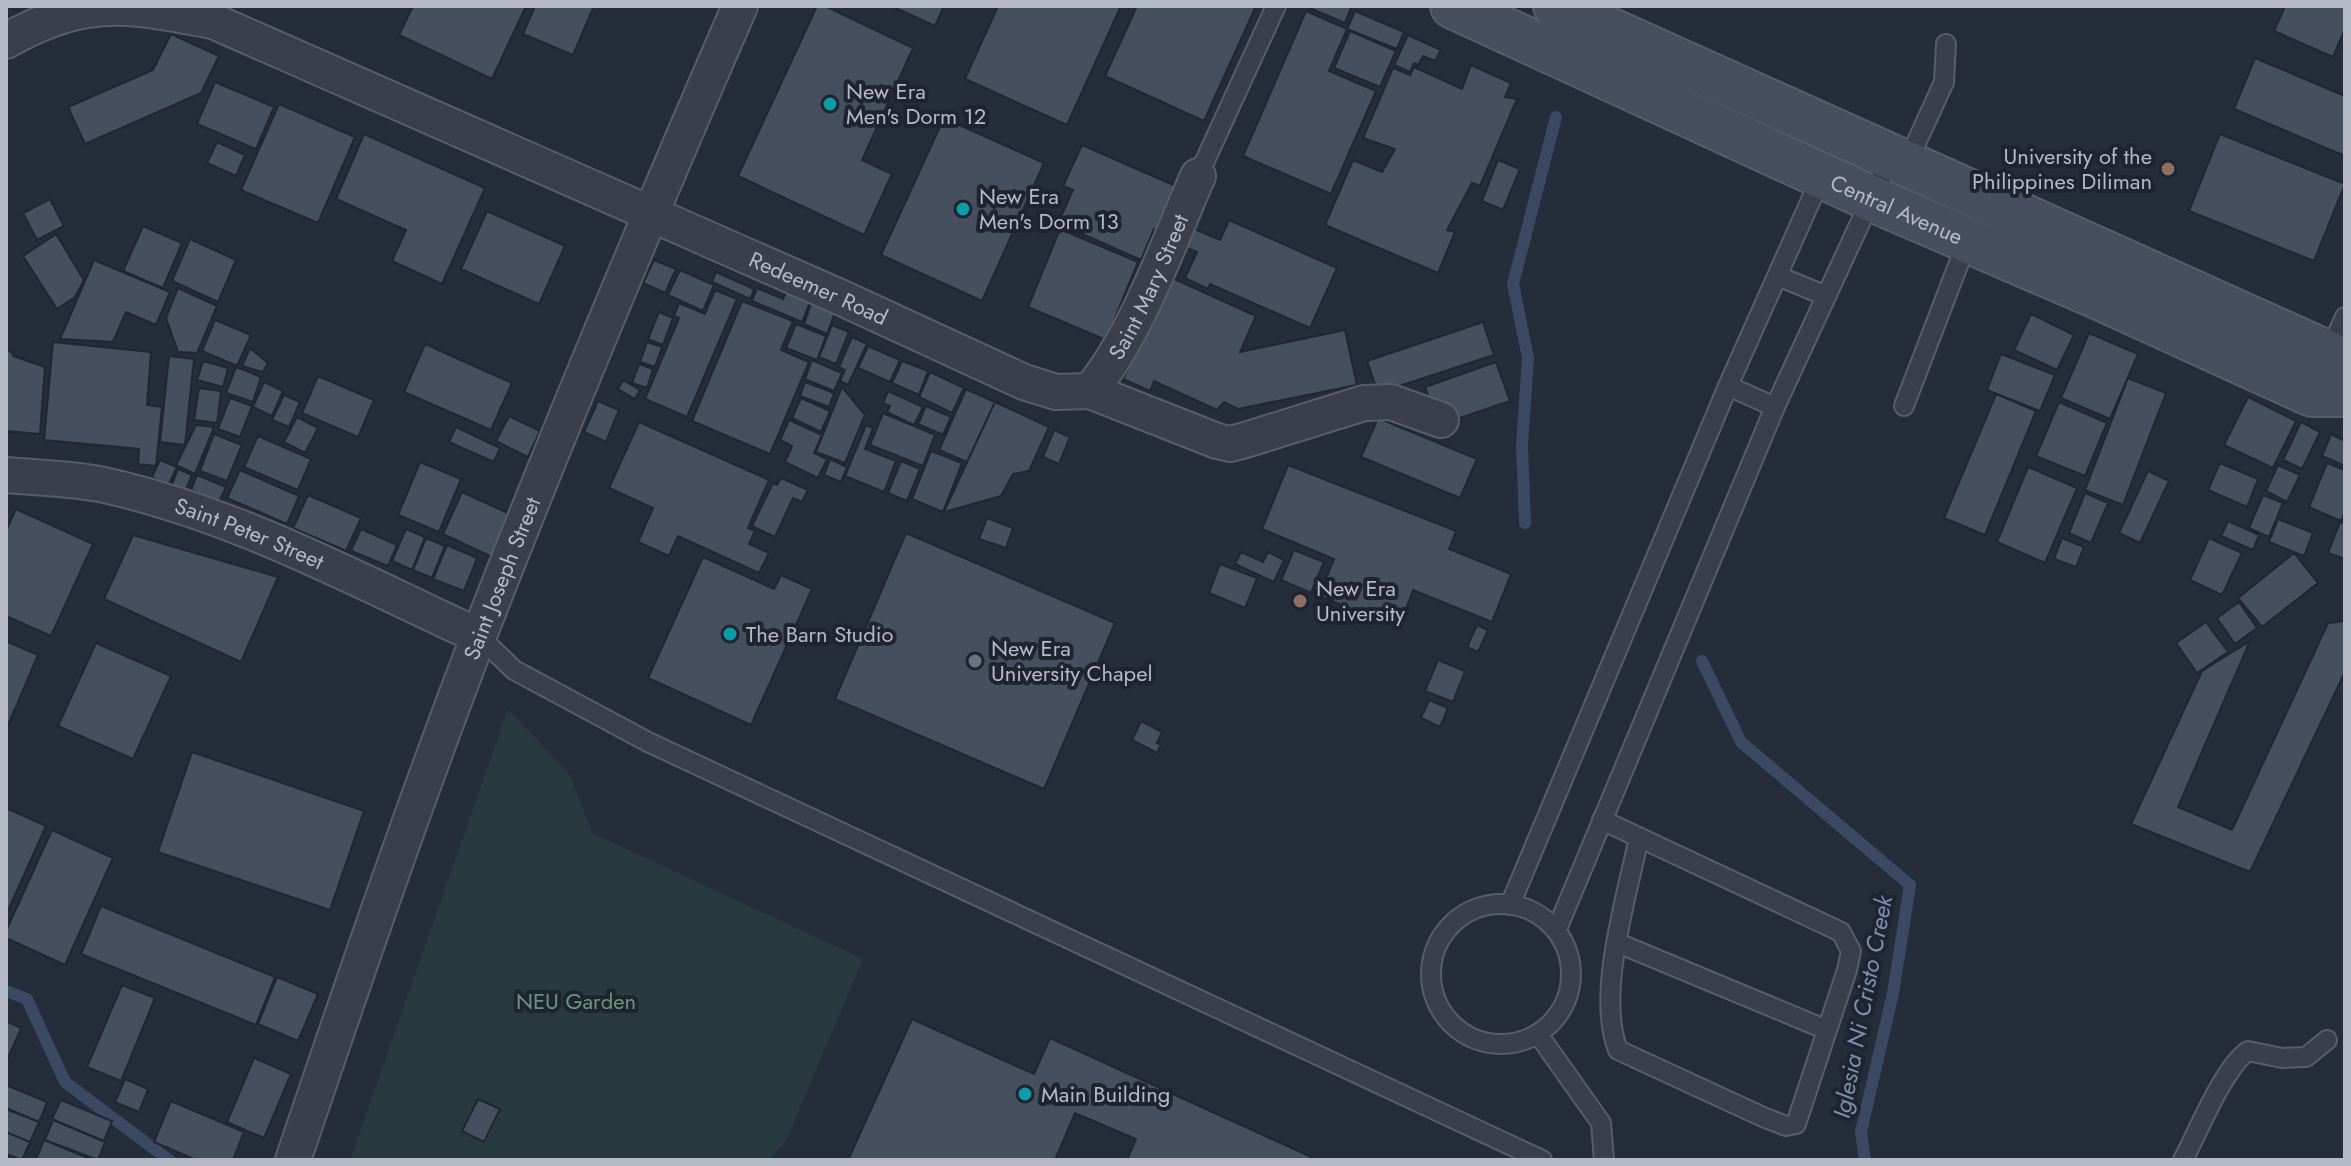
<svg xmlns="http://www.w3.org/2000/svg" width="2351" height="1166" viewBox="0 0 2351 1166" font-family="Jost,sans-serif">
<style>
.green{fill:#283a3d}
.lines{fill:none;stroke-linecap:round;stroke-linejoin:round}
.stream{stroke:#3c4962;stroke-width:12}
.building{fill:#464f5e;stroke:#202632;stroke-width:2}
.service-casing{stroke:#575d69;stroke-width:22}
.minor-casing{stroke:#575d69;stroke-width:38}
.secondary-casing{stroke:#575d69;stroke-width:48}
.service{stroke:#393f4b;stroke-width:18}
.minor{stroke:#393f4b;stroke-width:34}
.secondary{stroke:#474e5e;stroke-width:44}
.culture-dot{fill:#0f9aa8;stroke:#1e2430;stroke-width:3}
.education-dot{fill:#8d6e63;stroke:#1e2430;stroke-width:3}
.worship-dot{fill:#6b7280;stroke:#1e2430;stroke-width:3}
.labels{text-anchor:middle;stroke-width:8;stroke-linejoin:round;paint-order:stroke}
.poi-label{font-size:22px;fill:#b4bac6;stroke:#1e2430;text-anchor:start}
.street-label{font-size:22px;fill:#b4bac6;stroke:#1e2430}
.park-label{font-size:22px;fill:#6d9579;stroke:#1e2430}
.water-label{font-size:24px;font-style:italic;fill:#7e8eac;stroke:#1e2430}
</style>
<rect width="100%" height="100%" fill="#252d3b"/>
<!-- green -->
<path class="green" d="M508,709L570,775L592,833L863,959L786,1141L768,1160H350Z"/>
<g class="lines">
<!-- stream -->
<path class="stream" d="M1525,523L1522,446L1528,358L1513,284L1556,117
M1702,661L1741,742L1910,885L1893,993L1861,1132L1865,1160
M6,991L27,999L65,1082L169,1160"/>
</g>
<!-- building -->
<path class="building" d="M413,6H526L492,79L399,35Z
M535,6H594L573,55L523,34Z
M817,6H825L913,48L862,160L892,174L864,235L738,176Z
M891,6H944L935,26Z
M998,6H1121L1067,125L965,79Z
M1137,6H1256L1204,121L1105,76Z
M1305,6H1352L1345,23Z
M2285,6H2345V29L2333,57L2274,31Z
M1306,11L1347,29L1329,71L1376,91L1331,194L1243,156Z
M1355,11L1404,32L1397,49L1347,29Z
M1350,31L1396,51L1380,87L1334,68Z
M171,34L219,56L201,93L85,144L68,107L153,70Z
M1408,35L1441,50L1435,61L1423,56L1418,65L1414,63L1410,72L1394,65Z
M2255,58L2345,96V156L2234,109Z
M1471,65L1511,83L1505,97L1517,99L1480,186L1472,183L1447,230L1455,232L1438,273L1325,225L1353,160L1382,172L1395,149L1363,138L1393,68L1410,75L1414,67L1462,89Z
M215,82L274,107L256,149L197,124Z
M279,104L355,137L318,223L241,190Z
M944,118L1044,163L982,301L881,255Z
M364,134L485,188L442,284L392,261L406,230L336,199Z
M2220,134L2345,184L2314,261L2189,211Z
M217,142L245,155L236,176L207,163Z
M1082,145L1178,187L1159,231L1154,229L1141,260L1058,223L1073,190L1063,186Z
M1498,160L1520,169L1503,210L1482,201Z
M50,199L64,226L37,240L23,213Z
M487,211L565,246L539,304L461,269Z
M1229,220L1337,268L1310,328L1210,284L1208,289L1185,278L1197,252L1182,246L1190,227L1220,240Z
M143,226L182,243L163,288L123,271Z
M1060,229L1138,262L1106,340L1028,307Z
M56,234L84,280L75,297L57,309L23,256Z
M190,239L236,260L218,302L172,281Z
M94,260L170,292L156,325L126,312L113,342L60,339Z
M654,260L676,269L665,293L643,283Z
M680,270L714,285L703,311L668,295Z
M716,272L754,289L750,299L712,282Z
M1170,277L1256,316L1240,352L1345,330L1357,385L1238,409L1224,402L1217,410L1154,381L1150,391L1123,379Z
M178,288L217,306L197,353L178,352L166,318Z
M757,288L783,299L786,292L810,302L802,322L752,301Z
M715,290L737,299L687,417L645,399L679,318L674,316L679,303L705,314Z
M742,301L793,321L781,350L809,362L770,454L692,421Z
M812,301L836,310L827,334L804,324Z
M659,312L673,318L663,345L648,339Z
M2031,314L2074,335L2057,370L2014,350Z
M215,320L251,335L237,366L202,351Z
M1483,322L1494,355L1378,393L1367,361Z
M796,324L826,336L817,360L786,348Z
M832,325L849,332L836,364L819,357Z
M2089,333L2138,354L2110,419L2061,398Z
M852,337L867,344L848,385L840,381L845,370L839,367Z
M53,342L151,352L147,405L162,407L156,466L138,464L139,449L44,440Z
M647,342L662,347L655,367L640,362Z
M425,344L512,383L491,430L404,392Z
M868,346L900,360L890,382L858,368Z
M250,348L268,363L263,372L242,366Z
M6,350L12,352L13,356L45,367L40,434L6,431Z
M2001,354L2055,375L2040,411L1987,390Z
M169,356L194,359L185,445L160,442Z
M812,360L842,373L834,391L805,379Z
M203,361L228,368L223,387L197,380Z
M902,361L928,371L919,395L892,383Z
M1496,362L1510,401L1454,420L1434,411L1425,387Z
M639,364L653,369L647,388L632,383Z
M236,367L261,377L253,402L226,393Z
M930,372L964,388L952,413L919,397Z
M318,376L374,400L358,437L302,413Z
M2128,378L2166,393L2123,505L2085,490Z
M623,380L640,390L635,399L618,389Z
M264,382L283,391L272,416L253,407Z
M805,382L834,393L829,407L800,396Z
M842,387L865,415L845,463L816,452Z
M199,388L221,391L217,423L194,420Z
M966,389L995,402L967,462L939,450Z
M888,391L923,407L914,425L887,412L890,406L883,403Z
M1996,394L2036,411L1985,535L1944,518Z
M284,395L300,402L289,427L272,420Z
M2248,397L2296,421L2273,468L2224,445Z
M230,398L252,406L240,437L218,429Z
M801,398L830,411L821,432L792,418Z
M598,401L619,410L606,442L584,432Z
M995,402L1049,427L1029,471L1013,474L1001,496L944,512Z
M2059,402L2107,423L2085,476L2036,456Z
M926,406L951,417L943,435L918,424Z
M883,413L935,435L923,466L870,445Z
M509,416L540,431L528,457L496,441Z
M297,417L318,428L305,453L284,442Z
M1378,418L1477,459L1460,498L1361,457Z
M789,420L822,435L814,453L827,459L818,478L785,462L792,446L780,440Z
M639,422L769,480L748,528L755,531L749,544L769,553L759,573L678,536L669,556L638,542L653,508L609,488Z
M2301,422L2320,432L2302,469L2283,460Z
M196,425L214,427L195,474L176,465Z
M866,425L873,428L865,449L896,461L884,492L845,476Z
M456,427L500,448L494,462L449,442Z
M1054,430L1070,437L1059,464L1043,457Z
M214,434L242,445L227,481L200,471Z
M2331,434L2345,441V466L2322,456Z
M258,436L311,459L298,490L244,467Z
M931,451L962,463L943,512L912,499Z
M830,459L847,467L841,482L824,475Z
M160,460L177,467L168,486L152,477Z
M901,461L920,469L907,501L888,493Z
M420,462L461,479L439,532L398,515Z
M2220,463L2258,479L2247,507L2208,490Z
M2327,463L2345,470V512L2341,521L2309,507Z
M1288,465L1456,531L1449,549L1511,574L1492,622L1413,590L1399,628L1319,596L1334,559L1262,529Z
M2278,465L2300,475L2287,502L2266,491Z
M2028,467L2077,488L2045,563L1997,542Z
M178,469L192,475L185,492L171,487Z
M240,470L299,496L287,524L227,498Z
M2148,471L2169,481L2140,543L2119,533Z
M197,475L226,487L219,502L191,490Z
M781,478L808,490L802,502L793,498L775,537L752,526L773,483L777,485Z
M462,492L512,515L492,557L443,534Z
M2085,493L2108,503L2091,543L2069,533Z
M308,495L361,518L346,551L293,528Z
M2263,495L2283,503L2269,537L2249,528Z
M16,509L93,544L51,636L6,616V531Z
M987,518L1013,528L1006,548L979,539Z
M2278,519L2313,533L2304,556L2269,542Z
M2228,521L2259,535L2253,550L2221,536Z
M2340,522L2345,524V559L2328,553Z
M361,529L397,545L388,566L351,551Z
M406,529L425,537L412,570L392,561Z
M906,533L1115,623L1044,789L835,699Z
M133,535L278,577L241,662L104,599Z
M426,538L445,546L432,578L413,570Z
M2062,538L2084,547L2076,567L2054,559Z
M2209,538L2242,553L2222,595L2190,580Z
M447,545L477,558L464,591L433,579Z
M1294,550L1324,562L1311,593L1281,580Z
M1241,552L1263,562L1268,552L1284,560L1274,582L1235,564Z
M2294,553L2318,583L2262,627L2238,598Z
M703,557L774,589L781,575L812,589L751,725L648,678Z
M1220,564L1257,578L1245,608L1209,593Z
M2239,602L2257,628L2235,644L2217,618Z
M2345,621V672L2250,872L2131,824L2202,671L2250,641L2178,807L2232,830L2328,623Z
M2206,622L2228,652L2197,673L2176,643Z
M1477,625L1488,630L1478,652L1467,647Z
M6,641L38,655L6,730Z
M96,643L171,676L133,759L58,726Z
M1438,660L1465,671L1453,702L1425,691Z
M1429,700L1448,708L1440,727L1421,718Z
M1141,721L1162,732L1157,743L1161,745L1157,753L1132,740Z
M192,752L364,811L330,910L158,852Z
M6,808L46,826L6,915Z
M52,830L113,858L65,965L6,938V931Z
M101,906L275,977L256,1025L81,954Z
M277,977L318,994L298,1041L258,1024Z
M122,985L155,998L121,1081L87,1067Z
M912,1019L1034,1074L1050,1038L1318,1160H1127L1136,1139L1075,1113L1055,1160H848Z
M6,1021L21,1028L6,1063Z
M254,1058L291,1074L264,1138L227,1122Z
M125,1079L148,1089L139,1112L115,1102Z
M6,1085L47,1102L39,1122L6,1108Z
M478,1099L500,1109L484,1142L462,1131Z
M61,1100L112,1121L104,1141L52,1119Z
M171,1101L244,1132L233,1160H196L154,1142Z
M6,1109L39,1122L30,1142L6,1132Z
M53,1120L105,1142L98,1160L45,1140Z
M6,1132L30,1142L22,1160L6,1154Z
M44,1140L93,1160H36Z"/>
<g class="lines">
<defs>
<path id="service" d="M1907,163L1944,82L1946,44
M1198,176L1276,6
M1778,276L1826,296
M2328,355L2345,317
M1728,386L1775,407
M1904,406L1962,255
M479,636L514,670L648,742L1542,1160
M1602,820L1841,932L1851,951L1847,970L1796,1124L1786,1126L1763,1117L1618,1050C1596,994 1627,896 1639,837
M1431 974a70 70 0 1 1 140 0a70 70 0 1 1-140 0Z
M1510,905L1728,386L1823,173
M1557,929L1775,407L1891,156
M1618,943L1827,1030
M1538,1034L1601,1123L1604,1160
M2183,1160C2198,1132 2224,1067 2248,1051L2282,1058L2306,1057L2327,1040"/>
<g id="minor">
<path id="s1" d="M6,41C31,27 60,14 88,10C129,3 172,14 213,21L842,298L1024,382L1056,392L1090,391L1217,441L1230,444L1242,441L1364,403L1391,402L1441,420"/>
<path id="s2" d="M1090,391C1137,334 1168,244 1198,176"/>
<path id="s3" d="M6,475C38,478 72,478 104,485C236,514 357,580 479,636"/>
<path id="s4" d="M293,1160C353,983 413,807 480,633C562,422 650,213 740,6"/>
</g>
<g id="secondary">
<path id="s5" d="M1453,6L1870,198L2097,296L2312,394H2345"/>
<path d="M1556,6L2329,354L2345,377"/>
</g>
</defs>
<!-- service casing -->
<use href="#service" class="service-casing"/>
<!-- minor casing -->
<use href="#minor" class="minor-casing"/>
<!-- secondary casing -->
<use href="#secondary" class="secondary-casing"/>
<!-- service -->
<use href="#service" class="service"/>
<!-- minor -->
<use href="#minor" class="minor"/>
<!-- secondary -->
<use href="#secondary" class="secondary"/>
</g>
<!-- markers -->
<g class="culture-dot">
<circle cx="830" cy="104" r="8"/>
<circle cx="963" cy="209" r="8"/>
<circle cx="730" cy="634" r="8"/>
<circle cx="1025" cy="1094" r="8"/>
</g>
<g class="education-dot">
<circle cx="2168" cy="169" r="8"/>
<circle cx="1300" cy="601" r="8"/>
</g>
<circle class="worship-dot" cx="975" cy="661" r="8"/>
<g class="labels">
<!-- poi labels -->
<g class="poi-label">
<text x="846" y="99">New Era<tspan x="846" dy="25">Men's Dorm 12</tspan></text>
<text x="2152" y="164" text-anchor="end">University of the<tspan x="2152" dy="25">Philippines Diliman</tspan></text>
<text x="979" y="204">New Era<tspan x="979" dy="25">Men's Dorm 13</tspan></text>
<text x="1316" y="596">New Era<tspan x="1316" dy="25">University</tspan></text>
<text x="746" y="642">The Barn Studio</text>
<text x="991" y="656">New Era<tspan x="991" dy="25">University Chapel</tspan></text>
<text x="1041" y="1102">Main Building</text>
</g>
<!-- street labels -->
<g class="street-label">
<text dy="8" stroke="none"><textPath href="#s5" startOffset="488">Central Avenue</textPath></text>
<text dy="8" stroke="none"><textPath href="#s2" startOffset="120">Saint Mary Street</textPath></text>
<text dy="8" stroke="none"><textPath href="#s1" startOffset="876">Redeemer Road</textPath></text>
<text dy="8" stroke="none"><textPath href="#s3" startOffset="252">Saint Peter Street</textPath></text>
<text dy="8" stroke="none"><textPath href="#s4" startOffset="618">Saint Joseph Street</textPath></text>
</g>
<!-- park labels -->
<g class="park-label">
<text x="576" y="1009">NEU Garden</text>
</g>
<!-- water labels -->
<g class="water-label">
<text transform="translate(1863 1007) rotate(-79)" y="8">Iglesia Ni Cristo Creek</text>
</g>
</g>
<!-- border -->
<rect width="2351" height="1166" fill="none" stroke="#b4bac6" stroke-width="16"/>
</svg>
